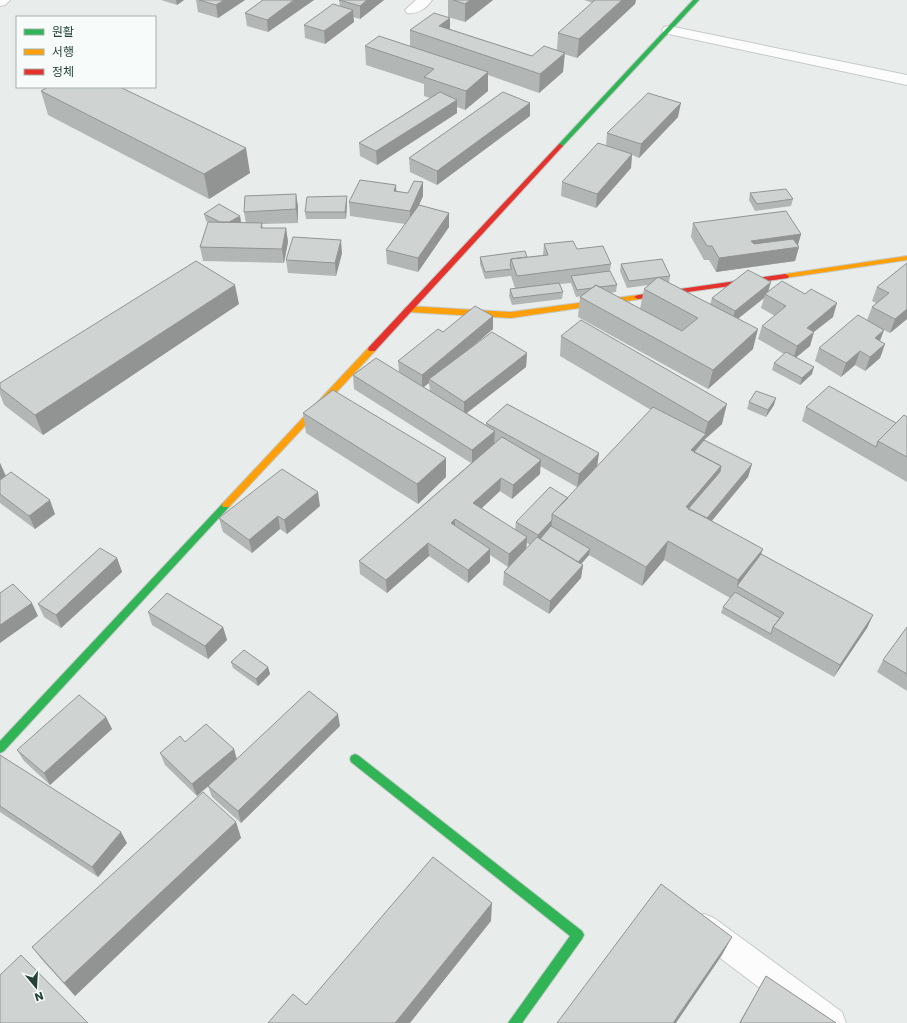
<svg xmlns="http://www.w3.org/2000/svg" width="907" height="1023" viewBox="0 0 907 1023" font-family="Poppins,'Noto Sans KR',sans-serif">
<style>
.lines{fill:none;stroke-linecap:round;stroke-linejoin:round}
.street-casing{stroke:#c5cac8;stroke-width:2}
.fast-casing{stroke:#c3cbc8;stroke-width:2}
.slow-casing{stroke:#c3cbc8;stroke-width:2}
.jam-casing{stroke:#c3cbc8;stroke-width:2}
.street{fill:#fcfcfc;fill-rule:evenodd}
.fast{fill:#30b455;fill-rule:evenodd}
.slow{fill:#ff9f0a;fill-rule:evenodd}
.jam{fill:#e5322d;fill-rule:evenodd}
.wall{fill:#b2b6b5;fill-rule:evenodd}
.shaded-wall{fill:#919493}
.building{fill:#cfd4d2;stroke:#919493}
</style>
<rect width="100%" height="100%" fill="#e8edeb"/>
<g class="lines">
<defs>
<path id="street" d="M0,0H10L5,5L0,6Z
M416,0H432C427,8 417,15 407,13L405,10Z
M669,26L907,75V85L664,33L662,30L664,27Z
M704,914L714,918L842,1012L846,1023H806L694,938L690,928L694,918Z"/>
<path id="fast" d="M693,0H699L562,147H558V145Z
M226,502L230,505L229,507L4,751L0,753V741L223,503Z
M355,754L359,756L582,931L584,935L582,939L522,1023H508L570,936L351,762L350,759L351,756Z"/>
<path id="slow" d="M907,256V260L785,278L781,276L785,274Z
M638,295L642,297L641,299L511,318L408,312L404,309L408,306L511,312Z
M372,346L375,347L376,349L375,351L229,507H223L222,505L223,503L369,347Z"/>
<path id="jam" d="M560,144L563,146L562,147L375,351H369L368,349L369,347L558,145Z
M785,274L789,276L788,278L638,299L634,297L638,295Z"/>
</defs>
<!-- street casing -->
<use href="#street" class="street-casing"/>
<!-- fast casing -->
<use href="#fast" class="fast-casing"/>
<!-- slow casing -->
<use href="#slow" class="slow-casing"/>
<!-- jam casing -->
<use href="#jam" class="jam-casing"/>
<!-- street -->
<use href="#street" class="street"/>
<!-- fast -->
<use href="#fast" class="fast"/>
<!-- slow -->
<use href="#slow" class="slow"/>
<!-- jam -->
<use href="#jam" class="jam"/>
</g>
<!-- wall -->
<path class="wall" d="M161,0H184L177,5Z
M196,0H245L218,18L198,12Z
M263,0H314L268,32L247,26L245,13Z
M339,0H384L360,19L353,17L354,22L325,44L305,38L304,25L340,6Z
M448,0H493L465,22L448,17Z
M584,0H636L635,4L577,58L564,54L563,72L539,93L488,75V91L465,110L457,107V113L377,165L360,156L359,143L430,98L424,96V84L366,65L365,46H410V30L450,18V29L532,56L557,50L558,33L593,3Z
M41,91L250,173L209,199L48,115Z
M530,116L437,185L410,172L409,158Z
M678,117L639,158L632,155L631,168L596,208L561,196L562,182L606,146L607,133Z
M423,182V196L419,205L449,213V227L418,272L387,264L386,250L405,224L350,216L349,202L396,185V191L408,193Z
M750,193L793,199L791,206L755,211L749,200Z
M296,194L298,207V223L262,224L263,228H286L288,242L284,263L203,261L200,247L208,222L206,221L204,214L240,216L241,223H246L244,212Z
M347,196V203L346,219H306L305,212Z
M693,223L801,234L798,245L799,247L795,261L716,272L709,260H704L691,237Z
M544,244L577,249L611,264L610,271L617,285L616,292L609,293L682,331L640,309L644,289L648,285L627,288L620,271L621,264L670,276L669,283H668L710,305L712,298L768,292L833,317L814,332L810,346L796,357L812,374L800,385L772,370L774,363L784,354L758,339L762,326L775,316L761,308L764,298L738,319L753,349L708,389L578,317L580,297L582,296L576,297L571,283L560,284L563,292L562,299L512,305L509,296L510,289L515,288L511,276L485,279L480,264V257H527L543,255Z
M342,253L336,276L288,273L286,260Z
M907,263V319L890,333L884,330L880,341L885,344L880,358L865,371L855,365L841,377L815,361L819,348L867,320L872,307L876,303L872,301L877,287Z
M239,304L43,435L4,405L0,394V383Z
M493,316V329L468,350L527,353L526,367L467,413L486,425V423L599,453L597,467L577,487L540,466V474L512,499L500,491L482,508L515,530L516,522L568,498L651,410L560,356L561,336L722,424L704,440L752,464L748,477L712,521L761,554L873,615L867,628L834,677L721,613L723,607L730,598L664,560L642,586L589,555L581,564L583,565L581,578L549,614L503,585L504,572L508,567L490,555V562L468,583L429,556L387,593L360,574L359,561L471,463L354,389L353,375L399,372L398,361L443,332ZM429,383L430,391L424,387ZM527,543L530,545L526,549Z
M749,402L774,405L766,417L747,409Z
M806,407L896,423L907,417V482L802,421Z
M303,413L446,477L418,504L306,433Z
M0,463L6,476L55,514L35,529L0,503Z
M320,506L287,534L280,529L252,553L223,532L219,518Z
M117,558L122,572L61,628L44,617L38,604Z
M148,612L223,627L227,640L208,659L152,625Z
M907,627V691L877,672L883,660Z
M231,662L268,667L270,674L258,686L233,668Z
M106,717L112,729L50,785L24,761L17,750Z
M340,726L241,823L212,797L208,786L197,796L165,765L160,753L185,742L234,749L237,759Z
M0,755L127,843L98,877L0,812Z
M236,822L241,838L75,996L43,961L32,947Z
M766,976L836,1023H739L758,990Z"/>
<!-- shaded-wall -->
<path class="shaded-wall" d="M176,0H184L177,5Z
M224,0H245L218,18L216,5Z
M294,0H314L268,32L267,20Z
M367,0H384L360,19V6Z
M470,0H493L465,22V4Z
M622,0H636L635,4L577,58L579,39Z
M353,10L354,22L325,44L324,31Z
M450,18V37L439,26Z
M565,53L563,72L539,93L540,74Z
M488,72V91L465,110L466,91Z
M457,100V113L377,165L376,151Z
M530,103V116L437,185V171Z
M681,103L678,117L639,158L641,144Z
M246,148L250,173L209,199L204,174Z
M632,154L631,168L596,208L597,194Z
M423,182V196L410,225V211Z
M396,185L397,199L394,191Z
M296,194L298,207V223L296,209Z
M347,196V203L346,219L345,212Z
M449,213V227L418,272V258Z
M240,216L241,223L225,225Z
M286,228L288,242L284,263L282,249Z
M801,234L797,248L799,247L795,261L716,272L719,258L751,241Z
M341,240L342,253L336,276L335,263Z
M771,282L767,296L765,294L764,298L731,324L735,311Z
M235,285L239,304L43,435L35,415Z
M837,303L833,317L802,341L807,328Z
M907,309V319L890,333L895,319Z
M493,316V329L432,381L429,379V383L422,388V375Z
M758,329L753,349L708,389L713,370Z
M884,330L879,343L875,338Z
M814,332L810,346L793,360L797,346Z
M885,344L880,358L865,371L870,357Z
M860,351L855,365L841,377L846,363Z
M527,353L526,367L464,415V402Z
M814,367L812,374L800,385L802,378Z
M776,398L774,405L766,417L768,410Z
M727,404L722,424L704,440L696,459L691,450L704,435L708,422Z
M495,431L494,444L472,463V450Z
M599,453L597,467L577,487L579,474Z
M446,458V477L418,504L417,484Z
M541,460L540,474L512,499L513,485Z
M0,463L8,481L0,486Z
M752,464L748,477L699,536L703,523Z
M721,466L716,485L690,516L686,507Z
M501,478L500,491L473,516V503Z
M318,492L320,506L287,534L284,520Z
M50,500L55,514L35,529L29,516Z
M278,516L280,529L252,553L249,540Z
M455,519V532L451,523Z
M552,520L551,533L536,548L538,535Z
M527,537L526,551L508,567L509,554Z
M668,541L664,560L642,586L646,567Z
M428,543L429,556L387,593L386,580Z
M490,549V562L468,583V570Z
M590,549L589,555L575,571L576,564Z
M763,549L756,568L737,586L738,580Z
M117,558L122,572L61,628L56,615Z
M583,565L581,578L549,614L550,601Z
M32,603L38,616L0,643V625Z
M873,615L867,628L834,677L840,665Z
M223,627L227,640L208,659L205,646Z
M268,667L270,674L258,686L256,679Z
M338,714L340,726L241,823L238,811Z
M106,717L112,729L50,785L44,773Z
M234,749L237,761L197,796L192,784Z
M236,822L241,838L75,996L64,983Z
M121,832L127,843L98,877L92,867Z
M492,903L491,921L410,1023H395Z
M732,937L722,955L676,1023H673Z"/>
<!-- building -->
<path class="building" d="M199,0H224L216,5Z
M263,0H294L267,20L245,13Z
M339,0H367L360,6Z
M453,0H470L465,4Z
M595,0H622L579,39L558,33Z
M333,4L353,10L324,31L304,25Z
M434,13L450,18L439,26L532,56L544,46L565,53L540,74L410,30Z
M379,36L488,72L466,91L424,77L434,69L365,46Z
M48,87H120L246,148L204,174L41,91Z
M440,92L457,100L376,151L359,143Z
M503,92L530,103L437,171L409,158Z
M648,93L681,103L641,144L607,133Z
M598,143L632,154L597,194L562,182Z
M360,180L396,185L394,191L408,193L414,181L423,182L410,211L349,202Z
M786,189L793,199L757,204L750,193Z
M296,194V209L244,212L245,196Z
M347,196L345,212H305L307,197Z
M219,204L240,216L229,222H220L204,214Z
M419,205L449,213L418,258L386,250Z
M786,211L801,234L751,241L754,244L793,239L799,247L719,258L712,246H707L693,223Z
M208,222L262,223L261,228H286L282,249L200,247Z
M293,237L341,240L335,263L286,260Z
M573,241L577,249L603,246L611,264L517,276L511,259L548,255L544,244Z
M525,251L527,257L511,259L510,266L512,269L485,272L480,257Z
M662,259L670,276L629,281L621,264Z
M196,261L235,285L35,415L0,388V383Z
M907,263V309L895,319L872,307L889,293L877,287Z
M748,270L771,282L735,311L712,298Z
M610,271L617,285L599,287L596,285L592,288L577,290L571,276Z
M658,277L758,329L713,370L580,297L596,285L682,331L698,318L644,289Z
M782,281L805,294L811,289L837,303L807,328L814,332L797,346L762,326L786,306L765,294Z
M559,283L563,292L513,298L510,289Z
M475,306L493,316L422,375L398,361L438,329L443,332Z
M858,315L884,330L875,338L885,344L870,357L860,351L846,363L819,348Z
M581,320L727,404L708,422L561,336Z
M492,332L527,353L464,402L429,379Z
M786,352L814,367L802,378L774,363Z
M376,358L495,431L472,450L353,375Z
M829,386L896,423L878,441L876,447L806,407Z
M333,390L446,458L417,484L303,413Z
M756,391L776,398L768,410L749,402Z
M507,404L599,453L579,474L486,423Z
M653,407L706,434L691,450L721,466L686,507L763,549L738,580L668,541L646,567L552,514Z
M904,415L907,417V457L878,441Z
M502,437L541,460L513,485L501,478L473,503L527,537L509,554L455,519L451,523L490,549L468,570L428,543L386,580L359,561Z
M704,440L752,464L707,518L688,509L720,472L721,466L694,452Z
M282,469L318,492L284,520L278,516L249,540L219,518Z
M11,472L50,500L29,516L0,494V480Z
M550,487L568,498L552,514V520L538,535L516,522Z
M551,526L590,549L578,562L540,539Z
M537,537L583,565L550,601L504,572Z
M100,548L117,558L56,615L38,604Z
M761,554L873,615L840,665L773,627L784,613L737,586Z
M13,584L32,603L0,625V593Z
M735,592L780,618L773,627L771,634L723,607Z
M167,593L223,627L205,646L148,612Z
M907,627V674L883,660Z
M244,650L268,667L256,679L231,662Z
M309,691L338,714L238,811L208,786Z
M79,695L106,717L44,773L17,750Z
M206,724L234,749L192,784L160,753L180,736L185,742Z
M0,755L121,832L92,867L0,806Z
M203,792L236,822L64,983L32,947Z
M433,857L492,903L395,1023H268L293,994L306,1005Z
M661,884L732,937L673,1023H557Z
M21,955L88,1023H0V975Z
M766,976L836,1023H740Z"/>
<!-- legend -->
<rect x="16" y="16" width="140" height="72" fill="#f7fbf9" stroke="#a3b1ad"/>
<rect x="24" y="29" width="20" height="6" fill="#30b455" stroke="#a3b1ad"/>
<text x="52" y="36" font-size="12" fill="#24423a">원활</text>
<rect x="24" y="49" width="20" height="6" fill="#ff9f0a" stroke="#a3b1ad"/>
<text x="52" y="56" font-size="12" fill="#24423a">서행</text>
<rect x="24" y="69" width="20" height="6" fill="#e5322d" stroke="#a3b1ad"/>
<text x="52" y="76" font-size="12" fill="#24423a">정체</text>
<!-- north arrow -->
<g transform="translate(36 987) rotate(162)" stroke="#f7fbf9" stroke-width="3" paint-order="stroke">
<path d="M0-3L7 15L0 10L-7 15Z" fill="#24423a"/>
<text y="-6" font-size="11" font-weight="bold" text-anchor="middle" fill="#24423a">N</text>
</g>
</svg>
